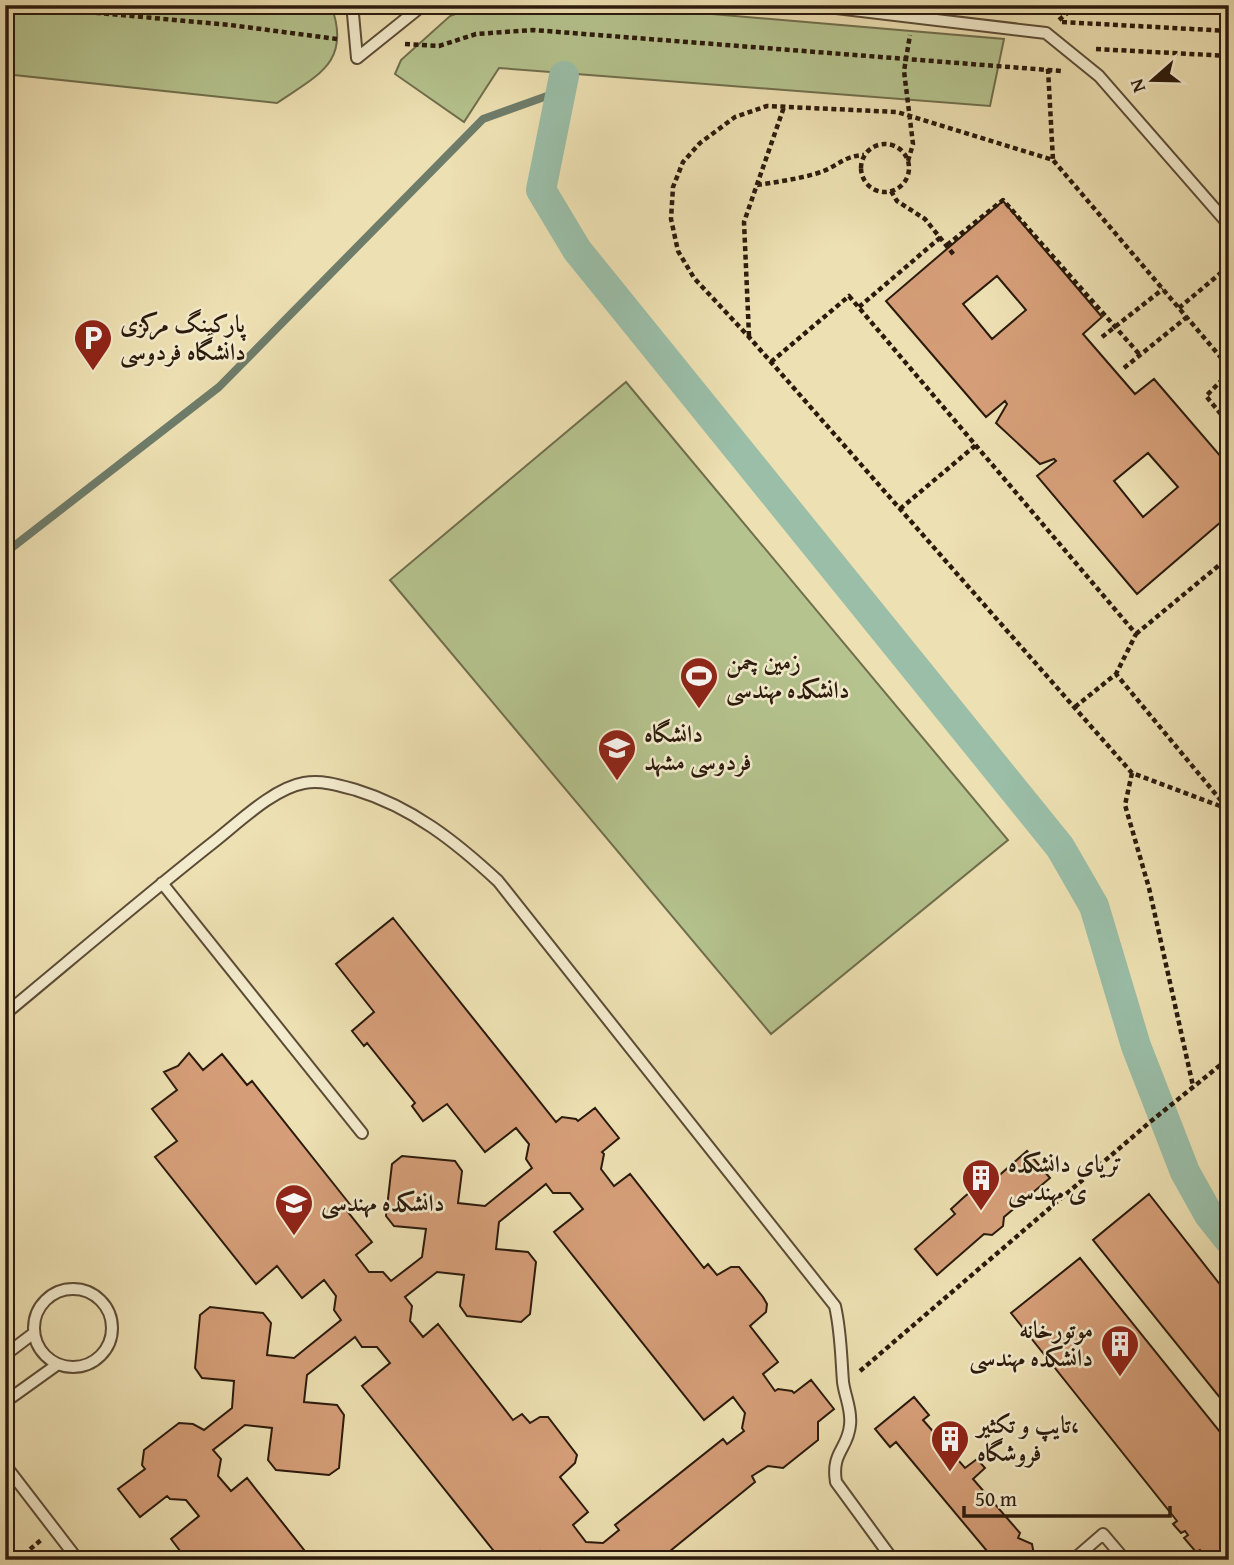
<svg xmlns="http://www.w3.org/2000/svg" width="1234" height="1565" viewBox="0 0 1234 1565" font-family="'Gentium Book Plus',Amiri,serif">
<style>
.green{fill:#b5c38e;stroke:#706e4d;stroke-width:2}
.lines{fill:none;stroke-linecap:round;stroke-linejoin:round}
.stream{stroke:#6e7c6a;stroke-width:8}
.canal{stroke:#9abea8;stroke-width:30}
.building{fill:#d59e78;stroke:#2b1a0c;stroke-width:2;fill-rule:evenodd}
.lane-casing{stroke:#5c4c36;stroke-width:14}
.path{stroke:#2b1a0c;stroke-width:4.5;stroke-dasharray:5 3.5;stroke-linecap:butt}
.lane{stroke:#f3ebcd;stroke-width:10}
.labels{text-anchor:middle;stroke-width:5;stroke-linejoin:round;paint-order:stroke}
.poi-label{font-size:24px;font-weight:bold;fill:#2b1a0c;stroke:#f3ebcd;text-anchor:start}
</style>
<rect width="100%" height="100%" fill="#ede0b2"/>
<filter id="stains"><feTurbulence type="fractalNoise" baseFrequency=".00286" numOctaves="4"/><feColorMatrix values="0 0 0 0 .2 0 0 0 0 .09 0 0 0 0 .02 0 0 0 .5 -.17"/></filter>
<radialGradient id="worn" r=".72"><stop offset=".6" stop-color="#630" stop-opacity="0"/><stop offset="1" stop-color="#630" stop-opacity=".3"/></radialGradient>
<!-- green -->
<path class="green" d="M5,5H331C352,62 318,75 277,103L5,74Z
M479,5H607L1004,39L990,106L499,68L464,122L395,74L401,60L450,16Z
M626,382L1008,840L771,1034L390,580Z"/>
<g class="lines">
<!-- stream -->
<path class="stream" d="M5,553L219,387L483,119L561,91"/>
<!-- canal -->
<path class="canal" d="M564,76L541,190L577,250L1060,847L1094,906L1136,1046L1185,1172L1209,1215L1229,1240"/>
</g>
<!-- building -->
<path class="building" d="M1003,201L1102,317L1083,334L1135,394L1154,379L1229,466V515L1137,594L1037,476L1056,461L1054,459L1040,464L996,423L1007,404L1005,401L986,417L886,301ZM997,276L1026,310L992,339L963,304ZM1148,453L1178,487L1143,517L1114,481Z
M393,918L556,1122L562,1117L576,1119L578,1121L595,1108L619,1138L602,1152L604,1154L601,1169L614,1186L630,1174L704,1268L708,1264L717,1275L731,1267H739L763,1297L767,1304L766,1312L750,1326L778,1362L763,1374L775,1391L778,1389L792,1391L794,1393L811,1380L834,1409L818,1422V1440L783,1468L768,1466L752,1476L755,1482L659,1560H548L540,1551L529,1560H501L362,1386L390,1363L377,1347H362L355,1337L307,1375L304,1402L337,1405L344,1415L339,1468L329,1475L276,1470L268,1460L272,1428L245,1425L213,1450L221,1459L218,1476L231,1491L247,1478L312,1560H187L171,1539L199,1516L186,1500L170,1499L167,1496L140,1517L118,1489L145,1469L142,1465L144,1450L179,1423L193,1424L204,1430L232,1408L234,1381L202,1378L195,1368L200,1315L210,1307L263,1313L271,1323L267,1355L294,1358L341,1320L334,1310L336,1296L324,1280L302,1298L277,1266L256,1284L155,1157L177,1141L152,1109L177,1090L164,1072L178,1066L189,1053L203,1070L222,1054L247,1085L252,1081L352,1207L347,1211L372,1242L356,1255L369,1272H383L391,1281L422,1257L426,1229L394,1226L386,1216L392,1164L402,1156L455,1161L462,1171L458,1203L485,1206L532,1168L526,1159L529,1144L516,1128L485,1152L447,1104L423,1121L412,1106L415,1103L367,1043L364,1046L352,1031L374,1012L336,964ZM546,1184L553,1193H570L583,1209L554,1232L704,1420L733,1397L745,1413L742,1428L744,1431L727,1444L723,1439L615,1525L619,1530L603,1543L586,1542L573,1525L588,1512L560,1477L575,1463L577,1455L548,1417H540L530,1423L522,1414L513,1420L438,1324L423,1337L410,1321L412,1306L405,1297L437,1272L464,1275L460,1306L467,1316L521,1322L530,1314L536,1262L528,1252L496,1249L499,1222Z
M1027,1151L1050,1178L1004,1217L1003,1226L992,1235L984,1234L937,1275L915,1249L955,1214L951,1209L963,1198L983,1181L987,1186Z
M1149,1194L1229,1296V1409L1093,1240Z
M1080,1258L1229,1443V1554L1221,1560H1208L1200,1550L1196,1552L1184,1538L1188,1535L1185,1531L1181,1533L1173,1524L1177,1521L1011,1313Z
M914,1397L929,1415L923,1420L965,1468L977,1459L985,1468L973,1479L1020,1533L1018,1538L1032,1544L1035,1560H999L998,1552L992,1557L896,1442L890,1447L875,1429Z"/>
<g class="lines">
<defs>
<path id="lane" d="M349,5L353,14L357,58L423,5
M811,5L1046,33L1099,76L1229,225
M162,883L362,1133
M5,1014C75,956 144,897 215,841C239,822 274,788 304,783C322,780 338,785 356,790C412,807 456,842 498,881L835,1306C841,1332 841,1356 843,1382C845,1397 852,1410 850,1425C848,1449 831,1452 836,1482L893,1560
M34 1328a39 39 0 1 1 78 0a39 39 0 1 1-78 0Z
M5,1355L34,1333
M5,1402L58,1364
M5,1465L78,1560
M1073,1560L1103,1534L1125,1560"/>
</defs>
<!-- lane casing -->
<use href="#lane" class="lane-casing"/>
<!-- path -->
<path class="path" d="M11,5L230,25L337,39
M1059,20L1077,5
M1062,22L1229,31
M405,44L439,46L476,34L533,30L1061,71
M1096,49L1229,56
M1048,69L1053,160
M861 168a24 24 0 1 1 48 0a24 24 0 1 1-48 0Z
M908,161L913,144L904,71L910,35
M757,185C777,182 798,179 818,173C837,167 843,156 864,155
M891,191L897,201L925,219L954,255
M947,245L1003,200L1140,355
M859,307L941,237
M1179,308L1229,266
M749,336L744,222L784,107
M1102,337L1163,289
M771,362L849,296L1136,634L1116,674
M1124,368L1187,317
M1229,373L1206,396L1229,424
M900,509L976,445
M1136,634L1229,557
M1075,707L1116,674L1228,809
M1132,773L1125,805L1149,888L1193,1086
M1228,809L1132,773L749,337L694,278L678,251L671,219L673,187L683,162L700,143L735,117L767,106L897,112L1053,160L1229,367
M860,1371L1150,1122L1229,1058
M17,1560L41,1540"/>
<!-- lane -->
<use href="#lane" class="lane"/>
</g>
<!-- icons -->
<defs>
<symbol id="parking-pin" viewBox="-11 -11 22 30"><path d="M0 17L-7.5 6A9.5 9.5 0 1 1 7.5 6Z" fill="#8f2418" stroke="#f3ebcd"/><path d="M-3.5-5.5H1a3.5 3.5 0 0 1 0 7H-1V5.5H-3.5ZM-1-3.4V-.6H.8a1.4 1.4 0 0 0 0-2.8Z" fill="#fff"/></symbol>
<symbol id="stadium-pin" viewBox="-11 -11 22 30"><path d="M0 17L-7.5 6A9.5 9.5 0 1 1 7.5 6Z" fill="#8f2418" stroke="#f3ebcd"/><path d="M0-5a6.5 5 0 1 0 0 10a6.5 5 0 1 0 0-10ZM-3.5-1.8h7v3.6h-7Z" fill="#fff"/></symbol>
<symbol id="university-pin" viewBox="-11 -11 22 30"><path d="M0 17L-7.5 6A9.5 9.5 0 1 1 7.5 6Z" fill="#8f2418" stroke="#f3ebcd"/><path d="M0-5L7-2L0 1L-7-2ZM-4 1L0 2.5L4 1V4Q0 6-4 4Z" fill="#fff"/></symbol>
<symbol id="building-pin" viewBox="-11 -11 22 30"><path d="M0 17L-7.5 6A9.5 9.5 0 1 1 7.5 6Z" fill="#8f2418" stroke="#f3ebcd"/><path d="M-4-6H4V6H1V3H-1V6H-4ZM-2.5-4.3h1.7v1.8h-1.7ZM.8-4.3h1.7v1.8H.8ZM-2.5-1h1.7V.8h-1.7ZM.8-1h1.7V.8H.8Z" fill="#fff"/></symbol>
</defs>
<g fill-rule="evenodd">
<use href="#parking-pin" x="71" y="316" width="44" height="60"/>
<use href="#stadium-pin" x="677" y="654" width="44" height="60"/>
<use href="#university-pin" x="595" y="726" width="44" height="60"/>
<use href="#building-pin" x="959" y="1156" width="44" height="60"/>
<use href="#university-pin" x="272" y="1181" width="44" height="60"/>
<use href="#building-pin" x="1098" y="1322" width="44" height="60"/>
<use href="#building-pin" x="928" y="1417" width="44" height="60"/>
</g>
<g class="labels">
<!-- poi labels -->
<g class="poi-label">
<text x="120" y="332">پارکینگ مرکزی<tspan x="120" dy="28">دانشگاه فردوسی</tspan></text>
<text x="726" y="670">زمین چمن<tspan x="726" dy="28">دانشکده مهندسی</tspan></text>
<text x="644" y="742">دانشگاه<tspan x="644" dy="28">فردوسی مشهد</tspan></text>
<text x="1008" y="1172">تریای دانشکده<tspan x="1008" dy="28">ی مهندسی</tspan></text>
<text x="321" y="1211">دانشکده مهندسی</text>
<text x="1093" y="1338" text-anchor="end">موتورخانه<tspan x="1093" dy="28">دانشکده مهندسی</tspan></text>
<text x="977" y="1433">تایپ و تکثیر،<tspan x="977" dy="28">فروشگاه</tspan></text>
</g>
</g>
<!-- margin -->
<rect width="1234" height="1565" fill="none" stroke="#ede0b2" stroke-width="28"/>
<rect x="7" y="7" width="1220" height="1551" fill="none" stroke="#2b1a0c" stroke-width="3.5"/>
<rect x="14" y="14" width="1206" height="1537" fill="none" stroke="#2b1a0c" stroke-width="2"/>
<!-- north arrow -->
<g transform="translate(1153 80) rotate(250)" stroke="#f3ebcd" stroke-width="5" paint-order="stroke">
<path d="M0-5L12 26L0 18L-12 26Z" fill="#2b1a0c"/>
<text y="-10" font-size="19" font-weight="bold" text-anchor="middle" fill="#2b1a0c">N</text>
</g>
<!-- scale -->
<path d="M964 1506v10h206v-10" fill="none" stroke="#2b1a0c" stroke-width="3.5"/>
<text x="975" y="1506" font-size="21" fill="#2b1a0c" stroke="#f3ebcd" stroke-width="5" paint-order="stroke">50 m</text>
<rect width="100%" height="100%" filter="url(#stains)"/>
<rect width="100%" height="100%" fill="url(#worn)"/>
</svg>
